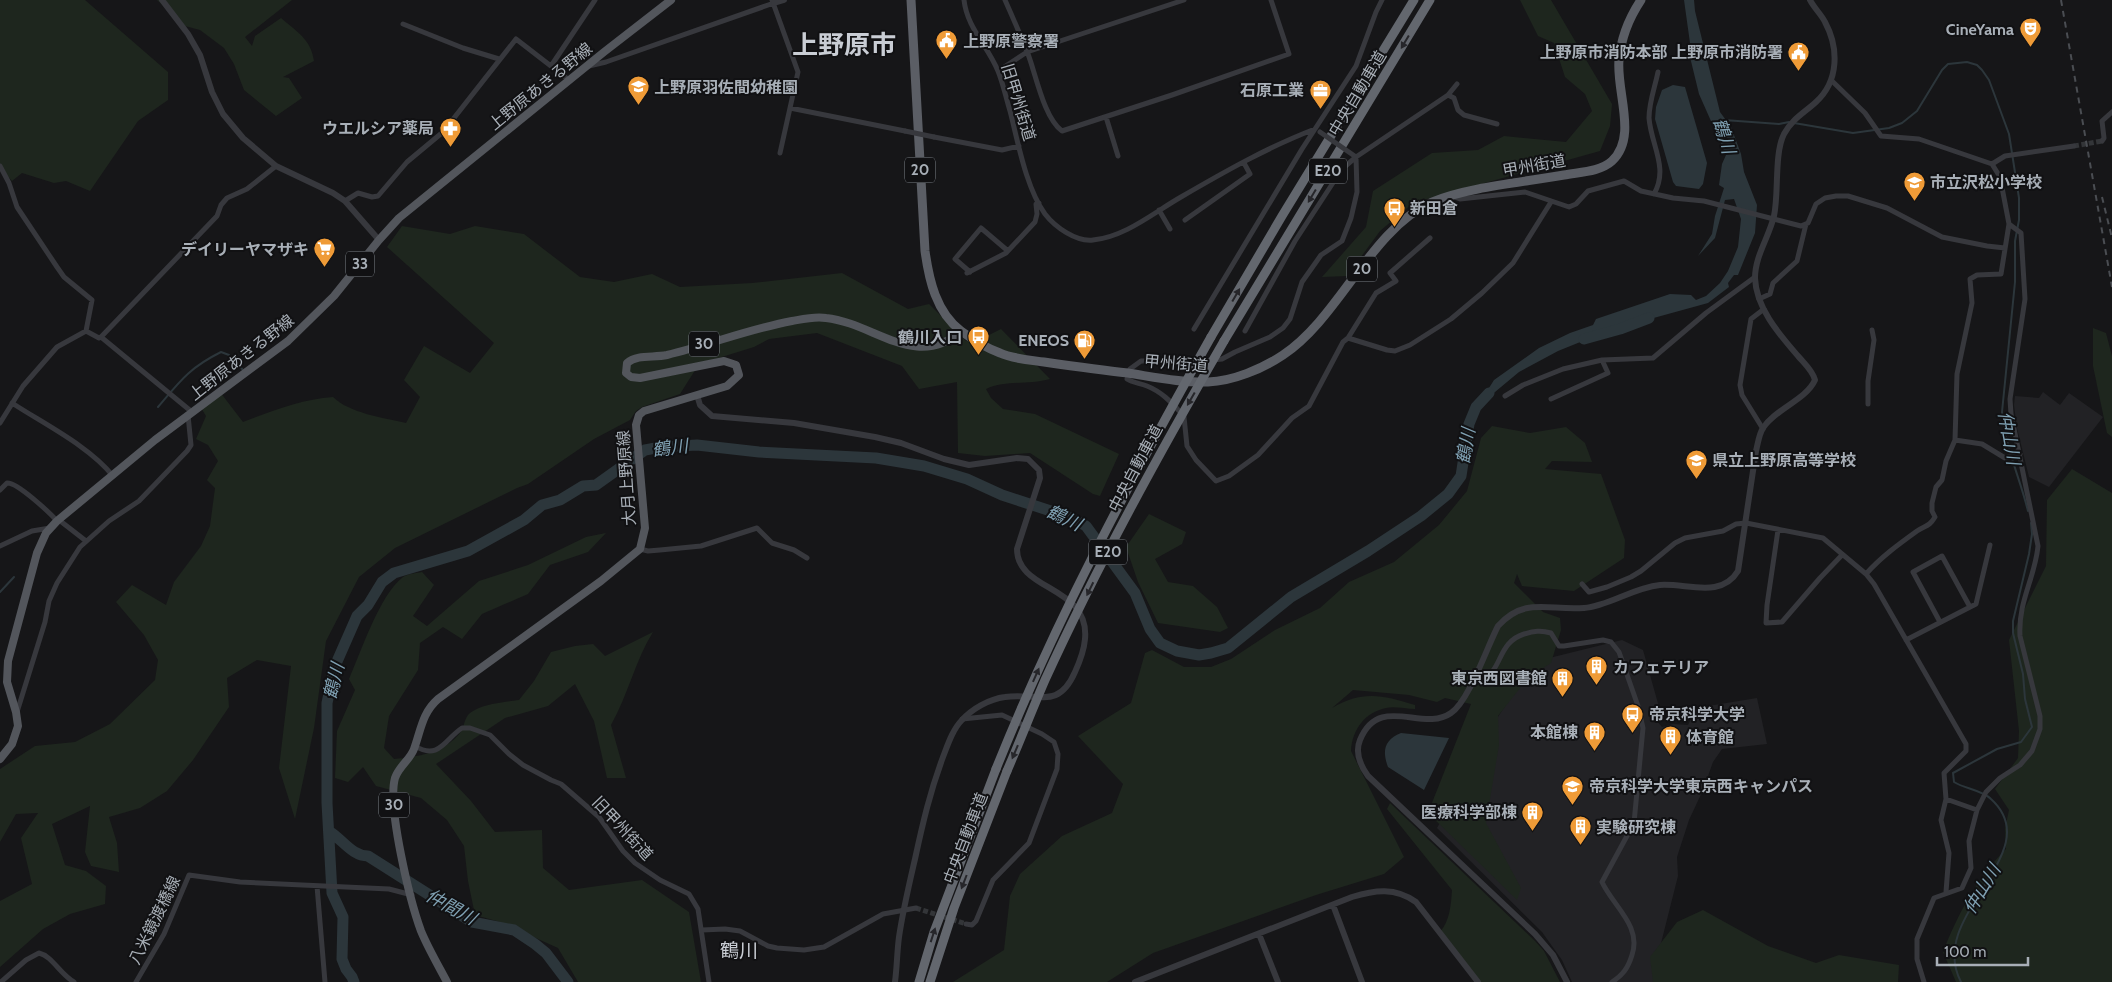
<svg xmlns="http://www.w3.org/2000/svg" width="2112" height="982" viewBox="0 0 2112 982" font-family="Cabin,'Noto Sans JP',sans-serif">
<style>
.built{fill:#222225}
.green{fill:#1e261e}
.water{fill:#2c363b}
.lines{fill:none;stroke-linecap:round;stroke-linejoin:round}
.stream{stroke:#2c363b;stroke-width:2}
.river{stroke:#2c363b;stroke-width:11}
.minor-tunnel{stroke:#333538;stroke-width:5;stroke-dasharray:5 2.5;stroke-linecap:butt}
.minor{stroke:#37383d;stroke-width:5}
.tertiary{stroke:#37383d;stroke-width:6}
.primary{stroke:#53565c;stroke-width:8}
.trunk{stroke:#5b5e65;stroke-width:9}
.motorway{stroke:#63676e;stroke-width:9}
.rail{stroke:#4a4d52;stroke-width:2;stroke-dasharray:6 5;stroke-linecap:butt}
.minor-bridge{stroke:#37383d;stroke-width:5}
.motorway-bridge{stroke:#63676e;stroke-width:9}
.oneway{fill:#26262a}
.labels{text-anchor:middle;stroke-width:4;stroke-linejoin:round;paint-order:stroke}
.shield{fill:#111113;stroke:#7b8086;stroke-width:1}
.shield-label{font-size:15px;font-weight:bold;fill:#a8afb7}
.poi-label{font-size:16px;font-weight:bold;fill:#a8afb7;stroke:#111113;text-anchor:end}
.street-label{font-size:16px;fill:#a8afb7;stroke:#111113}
.water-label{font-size:18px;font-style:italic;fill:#7fa0b2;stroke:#111113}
.quarter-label{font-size:19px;fill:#c9cdd4;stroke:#111113}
.town-label{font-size:26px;font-weight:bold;fill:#c9cdd4;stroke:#111113}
</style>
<rect width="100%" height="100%" fill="#161618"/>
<!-- built -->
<path class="built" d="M2043,392L2060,405L2069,393L2103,417L2049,487L2029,477L2017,428L2014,405L2015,396L2039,398Z
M1622,640L1643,650L1659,707L1654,718L1662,727L1673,724L1688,725L1696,708L1757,698L1767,744L1722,749L1713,762L1703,790L1689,820L1677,857L1678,876L1657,959L1663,982H1572L1562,960L1542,932L1437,828L1494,723L1533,662Z"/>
<!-- green -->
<path class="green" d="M0,0H85L168,72V100L138,121L90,191L66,181L54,183L22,173L12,181L0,167Z
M157,0H292L245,37L252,46L255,36L281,18C297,32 311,39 314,61L283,77L289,78L302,98L276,116L244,90L234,64L224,48L200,30L185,26Z
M1520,0H1551L1612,104L1610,126L1600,151L1413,203L1380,231L1347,276L1322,277L1366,227L1373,191L1432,153L1478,150L1504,136L1566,142L1592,111L1585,94L1565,77L1554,43L1538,36Z
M402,226L450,234L475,226L524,234L580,277L614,282L652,274L680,287L752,283L842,273L908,309L929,304L966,341L987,336L1001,329L1050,379C1029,385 1006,380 986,389L991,398L1003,409L1035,414L1119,454L1100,496L1093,494L1030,453L985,456L958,453L957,382L919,389L902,366L817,333L769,339L754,347L699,364L680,394L642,407L636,411L630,420L594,439L528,484L517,488L395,548L359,577L326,641L314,728L295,819L279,768L291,666L257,660L227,678L229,707L193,760L167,791L140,808L109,817L117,843L119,872L91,866L85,852L90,806L52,824L65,865L86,871L106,886L105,904L70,914L43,929L0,967V901L32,884L21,838L38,813L16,814L0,842V769L35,746L75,742L110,724L155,680L158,660L144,635L116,602L132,585L166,605L174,582L201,546L210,526L215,488L207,480L218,461L208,445L196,439L206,416L200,406L220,392L243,422C272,411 302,399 333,397C349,413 384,418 406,423L420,397L404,380L424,346L470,373L494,343L387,247Z
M2093,328L2106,333L2112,356V437L2107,433L2093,366Z
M1492,426L1530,433L1566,427L1585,443L1592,462L1552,461L1545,469L1601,474L1625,540L1624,558L1574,591L1522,586L1517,574L1514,583L1543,612L1560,618L1561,630L1551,663L1528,678L1498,716L1499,745L1486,823L1521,888L1517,900L1428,813L1471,704L1445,698L1437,702L1409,695L1353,690L1332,708C1362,690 1383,695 1415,705V709C1406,709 1395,706 1386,708C1365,712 1352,730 1351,751L1404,857L1384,874L1316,895L1153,953L1107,982H953L1004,950L1010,896L1020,874L1062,836L1112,813L1123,784L1078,736L1131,703L1145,653L1152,650L1184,667H1211L1231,659L1275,630L1320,608L1349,582L1394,562L1439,525L1467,491L1481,438Z
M2072,469L2112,493V982H1956L1943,952C1958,914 1977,878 2006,849L2005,829L2009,810L1995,789L2018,758L2019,731L2009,640L2046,566L2047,500Z
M1149,514L1186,532L1182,544L1155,559L1168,582L1193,586L1217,607L1228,628L1220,632L1158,623L1138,582L1126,547Z
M606,533L588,552L550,565L528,594L482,614L462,639L443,627L420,643L418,670L389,716L384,748L394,759C417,757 444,753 460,733C464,728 464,720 468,715C478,704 505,702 519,700L534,681L551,652L575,646L593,644L605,656L653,632C635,661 628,695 611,725L626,778H607L594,721L575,684L548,706L505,718L436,764L471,801L495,832L542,830L543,868L569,890L642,880L689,912L701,982H578L558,948L500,922L475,915L468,881L464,846L447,820L421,798L376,786L363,767L348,782L335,778L337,731L355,690L349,679C361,652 380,594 403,577C408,574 416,573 422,572L434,585L413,616L427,626L479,581L528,565L586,537Z
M1390,803L1535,941L1544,951L1560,982H1478L1440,932C1450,921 1451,904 1452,890L1387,809Z
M1703,910L1768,946L1816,963L1839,955L1899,965L1898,982H1653L1650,957L1677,922Z"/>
<!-- water -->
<path class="water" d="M1684,0H1694L1695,11L1720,112L1731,127L1741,154L1744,172L1757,205L1755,233L1738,275H1734L1728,283L1729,287L1708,303L1610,330L1558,351L1519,372L1477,407L1494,380L1539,348L1570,333L1593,325L1596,319L1670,294L1691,295L1696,300L1706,296L1720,283L1728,271L1738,247L1741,219L1734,199L1725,200L1715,238L1698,256L1712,234L1715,216L1724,188L1719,185L1722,164L1726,155L1699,94L1690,57V43Z
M1673,85L1685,87L1707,163L1703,184L1699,189L1676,186L1673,182L1655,119L1656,107L1662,90Z
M1401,733L1449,738L1424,790L1388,767C1382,751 1384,740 1401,733Z"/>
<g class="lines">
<!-- stream -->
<path class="stream" d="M1724,120L1779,124L1789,122
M1794,123L1853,133L1889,128L1902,123L1917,111L1942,70L1948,64L1967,62L1977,65L1982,70L1989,80L2009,134L2019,198V220L2015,241V282L2002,412C2005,447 2020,478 2028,511
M158,407C180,381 189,368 221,352L229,355L243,370
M0,592L14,577
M1961,982C1925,914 2050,853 1991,799C1982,790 1965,789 1954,782L1953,773L1997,749L2021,742L2032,727L2025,699L2023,674L2013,633V621L2029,554L2032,534L2031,523"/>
<!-- river -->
<path class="river" d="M1584,339L1620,329L1649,318
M330,832C343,840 352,856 368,856L472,922L514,930L535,944L546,953L568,982
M354,982L352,977L346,969L342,959L343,917L332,893L327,803V703L335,666L357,616L368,605L382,582L394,573L468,551L524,520L542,505L560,500L583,486L596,485L645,450L661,447L697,445L759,452L876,458L924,466L967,479L1002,495L1069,517L1086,526L1135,593L1150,629L1160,643L1177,651L1199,655L1211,653L1228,648L1291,597L1368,551L1421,516L1448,494L1461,476L1469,424L1476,407L1489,393"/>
<!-- minor-tunnel -->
<path class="minor-tunnel" d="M2074,146L2102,141
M916,908L966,924"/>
<!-- minor -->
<path class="minor" d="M772,0L798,72L780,153
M964,0C967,28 988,46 998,71C1003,83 1006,98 1010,111C1018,142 1026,188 1045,214C1055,227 1076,242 1093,240C1125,237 1153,213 1181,197C1224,172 1268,147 1315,129
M1005,0C1013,18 1021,36 1028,54C1036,75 1044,118 1062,131L1172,95L1289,54L1271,0
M403,24L463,48L499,59
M551,66L595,0
M589,66L606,62L774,3
M998,71L1027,52L1184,0
M1831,80L1865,113L1881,136L1919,139L1992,164L2000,177L2009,224L2001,274L1977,275L1970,279L1972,303L1957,374L1955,440L1946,461L1942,480L1936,487L1932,503V511L1935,517C1929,527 1926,525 1917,531C1899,544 1881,557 1866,574
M1448,95L1454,98L1458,110L1464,115L1497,124
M790,108L905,131
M1106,117L1118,156
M934,137L1002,150L1019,146
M2102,141L2104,138L2102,121L2112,112
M1356,157L1357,192L1351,218L1342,241L1321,255L1302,282L1290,319L1283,328L1270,337L1235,352L1222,359L1203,361H1141L1130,369L1127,379C1133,383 1140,383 1147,386C1162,392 1171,402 1182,414L1184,417L1187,446L1196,460L1216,481L1229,476L1258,455L1292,418L1309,406L1343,342L1348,338L1387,350L1395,351L1410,345L1451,319L1482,293L1513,263L1551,202
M1992,164L2005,156L2074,146
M0,166L9,183L17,207L57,267L64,277L92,300L86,331
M1654,194C1669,168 1651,145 1649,118C1649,102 1655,87 1658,72
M1452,196L1460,199L1525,192L1569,207L1576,204L1588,191L1624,181L1641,191L1673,198L1704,201L1801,226L1808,223L1816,204L1825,198L1836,196H1848L1887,208L1942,237L1987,246L2005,248
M345,201L358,193L372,197L378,196L407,162L443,132L516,39L569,80
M1159,210L1170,229
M1185,220L1250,174L1244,163
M970,272L955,259L981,228L1008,251
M967,273L1006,253L1035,222L1037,214L1036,204L1039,203
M1759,299L1770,294L1773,283L1797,261L1806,224
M1194,329L1302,149L1356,66L1376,12L1382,0
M1245,331L1295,241L1342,169L1356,157L1448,95L1457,84
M101,337L217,216L221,205L227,198L247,189L276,166
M1348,338L1376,293L1396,281L1390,273L1430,238
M1505,396L1523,385L1563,369L1602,360L1653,358L1706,313L1755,277
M1551,399L1608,373L1602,360
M12,403C44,424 89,446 113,476
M1868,404V381L1874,340L1872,330
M0,423L23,386L57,347L86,331L99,338L101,337L192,412
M1763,429L1742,395L1740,385L1751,319L1764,309
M1955,440L1982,444L2005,458L2020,454
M0,490L7,483C17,482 50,513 57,521
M59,520L86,541
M1778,530L1767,605L1766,623L1782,622L1820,578L1842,555
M0,546L32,531L50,528
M640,549L648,551L660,550L701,546L757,528L772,543L794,550L807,558
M1582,584L1589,592L1607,587L1631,577L1641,571L1675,543L1685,538L1723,531L1736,524L1746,523L1823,538L1866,574L1874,584L1966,744V751L1944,773L1946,799L1941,820L1949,853L1946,892
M1940,622L1913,572L1942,556L1970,607
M1906,640L1976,604L1990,545
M1474,676L1484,678C1502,670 1498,642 1524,634C1534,631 1541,630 1551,633L1559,646H1564L1603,640L1611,642L1619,652L1638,706L1643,728L1634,823L1602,882C1613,906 1642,926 1632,955C1628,968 1623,975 1612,982
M17,712L45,622L49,601L57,583L80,547L109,521L139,501L187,451L191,445L188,415
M962,719L1002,715L1042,734L1054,742L1058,754L1057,769L1029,843L993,880L976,921L972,925L966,924
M415,746C439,761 445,739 462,728H470L490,735L509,754L523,765L551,780L561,784L599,817L623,851L635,863L660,880L689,894L698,909L709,982
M1946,799L1977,810
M317,886L325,982
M702,930L725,929L740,931L768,946L777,948L804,950L824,947L883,914L916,908
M1,982L26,960L39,953C52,956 60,974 74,982
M136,982L164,934L189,875L240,882L389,889L412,895
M1924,982L1917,959V939L1934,898L1962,888L1971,868L1969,841L1977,810L1986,792L2000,778L2020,765L2032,751L2040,729V716L2020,636C2018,601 2035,578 2038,546L2011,414L2010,399L2025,299L2021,233L2009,224"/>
<!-- tertiary -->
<path class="tertiary" d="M162,0L188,34L200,55L212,92L223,114L243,138L276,166L333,193L345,201L379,240
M774,3L784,0
M697,395L700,405L712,416L794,423L875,437L901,443L944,459L969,465L1017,458L1028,459L1039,470L1040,478L1017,549C1017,592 1090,585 1085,639C1084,651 1080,661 1075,672C1058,711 1037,692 1005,697C989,699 972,709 962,720C953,729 948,744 943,757C930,792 923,822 915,859C909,885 903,910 899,937C897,952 897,967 895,982
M1333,905L1362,982
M1259,934L1278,982
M1135,982L1352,897C1375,890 1395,887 1416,902L1478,982
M1567,982L1553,955L1535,934L1368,776C1360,765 1355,752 1360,740C1379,693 1423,733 1451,713C1469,701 1487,647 1498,626C1525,596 1549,611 1584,608C1609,606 1632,588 1660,585C1687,583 1721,599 1738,571L1756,451C1758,443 1759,434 1763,428C1775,409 1806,400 1815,380C1813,371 1804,363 1798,356C1779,334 1756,308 1755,278C1755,256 1769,237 1774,216C1779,193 1774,154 1784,134C1792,119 1804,113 1816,102C1839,81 1839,48 1825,22C1821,14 1814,8 1810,0"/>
<!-- primary -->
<path class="primary" d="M0,759L12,744L18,726L16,712L7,682L8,661L37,553L46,533L57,521L155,440L288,341L334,296L379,240L399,218L604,52L671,0
M447,982C438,965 428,948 421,931C410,901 387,807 395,778C399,766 410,760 414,749C421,730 422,713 438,699L601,581L640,549L645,528L636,425L639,415L644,411L727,386L739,375L736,365L724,361L640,378L631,377L626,373L627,363C638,354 653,358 667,355C709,345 749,329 792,321C803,319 815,316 826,318C874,323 916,371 961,331"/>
<!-- trunk -->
<path class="trunk" d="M911,0L925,251C929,280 936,312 961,331C972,339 986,348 1000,353C1013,359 1030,360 1044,362C1072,366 1100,370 1128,373C1154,377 1182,383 1208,382C1233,381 1262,369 1283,355C1340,317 1370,230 1432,202C1467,187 1526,182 1564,175C1579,172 1600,172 1612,161C1638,137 1616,92 1619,60C1621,38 1629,18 1641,0"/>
<!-- motorway -->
<path class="motorway" d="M1211,337L1282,216L1414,0
M1224,341L1430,0
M919,982L934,932L996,769
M930,982L954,908L1007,771"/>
<!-- rail -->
<path class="rail" d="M2061,0L2112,287
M2102,197L2112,238"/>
<!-- minor-bridge -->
<path class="minor-bridge" d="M905,131L934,137
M1320,132L1356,157"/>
<!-- motorway-bridge -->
<path class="motorway-bridge" d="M996,769C1056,619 1132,477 1211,337
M1007,771C1020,741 1032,710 1045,680C1098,564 1160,452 1224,341"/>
</g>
<!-- one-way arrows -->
<defs><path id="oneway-solid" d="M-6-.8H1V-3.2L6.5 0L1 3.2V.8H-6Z" transform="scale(1.25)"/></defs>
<g class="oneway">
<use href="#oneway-solid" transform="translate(1405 42) rotate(121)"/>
<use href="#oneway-solid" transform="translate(1312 196) rotate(121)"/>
<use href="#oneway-solid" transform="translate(1236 295) rotate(-60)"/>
<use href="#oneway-solid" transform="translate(1191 399) rotate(120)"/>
<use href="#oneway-solid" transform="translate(1090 589) rotate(116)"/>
<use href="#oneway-solid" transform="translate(1036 675) rotate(-66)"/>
<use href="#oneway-solid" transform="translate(1015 752) rotate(113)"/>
<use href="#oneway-solid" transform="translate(964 882) rotate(111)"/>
<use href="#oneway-solid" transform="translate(933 935) rotate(-72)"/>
</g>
<!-- icons -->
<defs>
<symbol id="theatre-pin" viewBox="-11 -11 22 30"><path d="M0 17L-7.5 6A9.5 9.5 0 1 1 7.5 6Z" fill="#ef9b37" stroke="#111113"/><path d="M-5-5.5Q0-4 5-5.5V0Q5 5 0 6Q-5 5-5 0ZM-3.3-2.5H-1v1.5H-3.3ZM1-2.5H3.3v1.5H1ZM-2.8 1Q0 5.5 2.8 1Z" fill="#fff"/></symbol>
<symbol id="civic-pin" viewBox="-11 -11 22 30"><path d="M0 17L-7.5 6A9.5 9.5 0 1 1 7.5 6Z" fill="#ef9b37" stroke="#111113"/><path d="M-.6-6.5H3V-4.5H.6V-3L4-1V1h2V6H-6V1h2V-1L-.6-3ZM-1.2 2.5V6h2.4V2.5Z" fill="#fff"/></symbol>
<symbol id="school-pin" viewBox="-11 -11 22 30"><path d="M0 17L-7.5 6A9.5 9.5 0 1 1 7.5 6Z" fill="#ef9b37" stroke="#111113"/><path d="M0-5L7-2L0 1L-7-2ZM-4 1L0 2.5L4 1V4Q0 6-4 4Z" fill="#fff"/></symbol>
<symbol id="office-pin" viewBox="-11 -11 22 30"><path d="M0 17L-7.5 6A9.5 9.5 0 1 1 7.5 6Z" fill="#ef9b37" stroke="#111113"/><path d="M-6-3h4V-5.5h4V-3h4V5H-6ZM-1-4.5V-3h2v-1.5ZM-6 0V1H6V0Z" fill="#fff"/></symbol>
<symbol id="pharmacy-pin" viewBox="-11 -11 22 30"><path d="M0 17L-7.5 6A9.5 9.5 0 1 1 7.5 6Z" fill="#ef9b37" stroke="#111113"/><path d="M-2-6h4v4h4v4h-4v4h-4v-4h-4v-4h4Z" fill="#fff"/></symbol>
<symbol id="bus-pin" viewBox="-11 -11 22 30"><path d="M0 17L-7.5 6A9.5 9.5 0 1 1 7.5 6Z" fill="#ef9b37" stroke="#111113"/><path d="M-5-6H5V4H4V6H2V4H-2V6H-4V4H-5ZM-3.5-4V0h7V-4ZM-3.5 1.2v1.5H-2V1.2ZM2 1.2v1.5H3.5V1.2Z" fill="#fff"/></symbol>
<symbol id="supermarket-pin" viewBox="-11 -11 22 30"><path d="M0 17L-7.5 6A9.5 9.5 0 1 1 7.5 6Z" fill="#ef9b37" stroke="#111113"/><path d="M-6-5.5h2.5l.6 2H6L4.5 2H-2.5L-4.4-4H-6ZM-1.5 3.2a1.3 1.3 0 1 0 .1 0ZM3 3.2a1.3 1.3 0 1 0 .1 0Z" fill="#fff"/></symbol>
<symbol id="fuel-pin" viewBox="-11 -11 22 30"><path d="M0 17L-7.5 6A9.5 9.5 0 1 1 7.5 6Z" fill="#ef9b37" stroke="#111113"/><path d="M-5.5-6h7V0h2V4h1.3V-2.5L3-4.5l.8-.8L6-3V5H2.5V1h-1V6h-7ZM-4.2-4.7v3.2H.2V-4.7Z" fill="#fff"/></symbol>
<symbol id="building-pin" viewBox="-11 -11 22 30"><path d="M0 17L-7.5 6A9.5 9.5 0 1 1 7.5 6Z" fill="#ef9b37" stroke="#111113"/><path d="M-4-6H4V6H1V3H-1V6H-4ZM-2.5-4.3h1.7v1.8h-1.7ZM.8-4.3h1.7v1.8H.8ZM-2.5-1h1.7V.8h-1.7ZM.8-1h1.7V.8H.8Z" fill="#fff"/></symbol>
<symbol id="university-pin" viewBox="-11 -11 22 30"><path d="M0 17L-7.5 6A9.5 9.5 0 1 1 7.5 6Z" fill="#ef9b37" stroke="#111113"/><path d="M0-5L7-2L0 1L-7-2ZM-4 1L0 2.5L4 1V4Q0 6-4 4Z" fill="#fff"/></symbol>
</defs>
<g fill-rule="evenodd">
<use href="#theatre-pin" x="2018" y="16" width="25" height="34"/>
<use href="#civic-pin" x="934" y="28" width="25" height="34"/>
<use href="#civic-pin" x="1786" y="40" width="25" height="34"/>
<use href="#school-pin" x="626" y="74" width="25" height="34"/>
<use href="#office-pin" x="1308" y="78" width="25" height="34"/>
<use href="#pharmacy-pin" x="438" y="116" width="25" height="34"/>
<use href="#school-pin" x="1902" y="170" width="25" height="34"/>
<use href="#bus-pin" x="1382" y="196" width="25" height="34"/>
<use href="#supermarket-pin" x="312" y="236" width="25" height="34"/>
<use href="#bus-pin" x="966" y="324" width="25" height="34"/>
<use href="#fuel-pin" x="1072" y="328" width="25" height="34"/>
<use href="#school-pin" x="1684" y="448" width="25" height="34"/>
<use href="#building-pin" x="1584" y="654" width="25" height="34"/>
<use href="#building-pin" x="1550" y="666" width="25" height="34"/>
<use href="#bus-pin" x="1620" y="702" width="25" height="34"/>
<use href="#building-pin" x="1582" y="720" width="25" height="34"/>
<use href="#building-pin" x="1658" y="724" width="25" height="34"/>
<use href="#university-pin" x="1560" y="774" width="25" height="34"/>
<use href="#building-pin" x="1520" y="800" width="25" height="34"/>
<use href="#building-pin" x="1568" y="814" width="25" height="34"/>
</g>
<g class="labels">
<!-- shield labels -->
<g class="shield">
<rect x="905" y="157.5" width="30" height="25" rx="4"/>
<rect x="1309" y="158.5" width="38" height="25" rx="4"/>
<rect x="346" y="251.5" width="28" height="25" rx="4"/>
<rect x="1347" y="256.5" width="30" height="25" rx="4"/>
<rect x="689" y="331.5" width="30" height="25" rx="4"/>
<rect x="1089" y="539.5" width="38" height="25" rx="4"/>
<rect x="379" y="792.5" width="30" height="25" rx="4"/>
</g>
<g class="shield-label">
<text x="920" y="175">20</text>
<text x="1328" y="176">E20</text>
<text x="360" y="269">33</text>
<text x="1362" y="274">20</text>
<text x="704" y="349">30</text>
<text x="1108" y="557">E20</text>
<text x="394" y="810">30</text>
</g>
<!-- poi labels -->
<g class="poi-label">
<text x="2014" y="35">CineYama</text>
<text x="963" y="47" text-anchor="start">上野原警察署</text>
<text x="1783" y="58">上野原市消防本部 上野原市消防署</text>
<text x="654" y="93" text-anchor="start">上野原羽佐間幼稚園</text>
<text x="1304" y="96">石原工業</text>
<text x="434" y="134">ウエルシア薬局</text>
<text x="1930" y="188" text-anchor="start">市立沢松小学校</text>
<text x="1410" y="214" text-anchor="start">新田倉</text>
<text x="309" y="255">デイリーヤマザキ</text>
<text x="962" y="343">鶴川入口</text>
<text x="1069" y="346">ENEOS</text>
<text x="1712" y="466" text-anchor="start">県立上野原高等学校</text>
<text x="1613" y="673" text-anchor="start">カフェテリア</text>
<text x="1547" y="684">東京西図書館</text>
<text x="1649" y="720" text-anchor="start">帝京科学大学</text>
<text x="1578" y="738">本館棟</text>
<text x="1686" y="743" text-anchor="start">体育館</text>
<text x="1589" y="792" text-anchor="start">帝京科学大学東京西キャンパス</text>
<text x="1517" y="818">医療科学部棟</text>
<text x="1596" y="833" text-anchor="start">実験研究棟</text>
</g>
<!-- street labels -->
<g class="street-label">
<text transform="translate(540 86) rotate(-39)" y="6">上野原あきる野線</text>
<text transform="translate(1357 93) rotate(-59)" y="6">中央自動車道</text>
<text transform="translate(1019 102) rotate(73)" y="6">旧甲州街道</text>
<text transform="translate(1534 165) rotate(-10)" y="6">甲州街道</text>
<text transform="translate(241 357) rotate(-38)" y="6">上野原あきる野線</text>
<text transform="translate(1176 363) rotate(5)" y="6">甲州街道</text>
<text transform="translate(1135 468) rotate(-62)" y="6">中央自動車道</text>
<text transform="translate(626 478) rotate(-94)" y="6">大月上野原線</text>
<text transform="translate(623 828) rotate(47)" y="6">旧甲州街道</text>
<text transform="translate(965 838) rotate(-69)" y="6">中央自動車道</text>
<text transform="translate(154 920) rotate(-64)" y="6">八米鏡渡橋線</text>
</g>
<!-- water labels -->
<g class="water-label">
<text transform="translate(1724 136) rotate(73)" y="6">鶴川</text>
<text transform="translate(2009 438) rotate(80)" y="6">仲山川</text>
<text transform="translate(1466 446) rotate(-81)" y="6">鶴川</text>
<text transform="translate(670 448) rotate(-7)" y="6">鶴川</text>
<text transform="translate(1064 518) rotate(25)" y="6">鶴川</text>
<text transform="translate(334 681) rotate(-76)" y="6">鶴川</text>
<text transform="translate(1982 889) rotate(-59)" y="6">仲山川</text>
<text transform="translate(451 907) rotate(29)" y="6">仲間川</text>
</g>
<!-- quarter labels -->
<g class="quarter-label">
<text x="739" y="957">鶴川</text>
</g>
<!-- town labels -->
<g class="town-label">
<text x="844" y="54">上野原市</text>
</g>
</g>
<!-- scale -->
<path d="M1937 957v8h91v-8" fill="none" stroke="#a8afb7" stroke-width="2.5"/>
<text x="1944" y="957" font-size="15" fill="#a8afb7" stroke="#111113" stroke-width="4" paint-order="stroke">100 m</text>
</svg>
